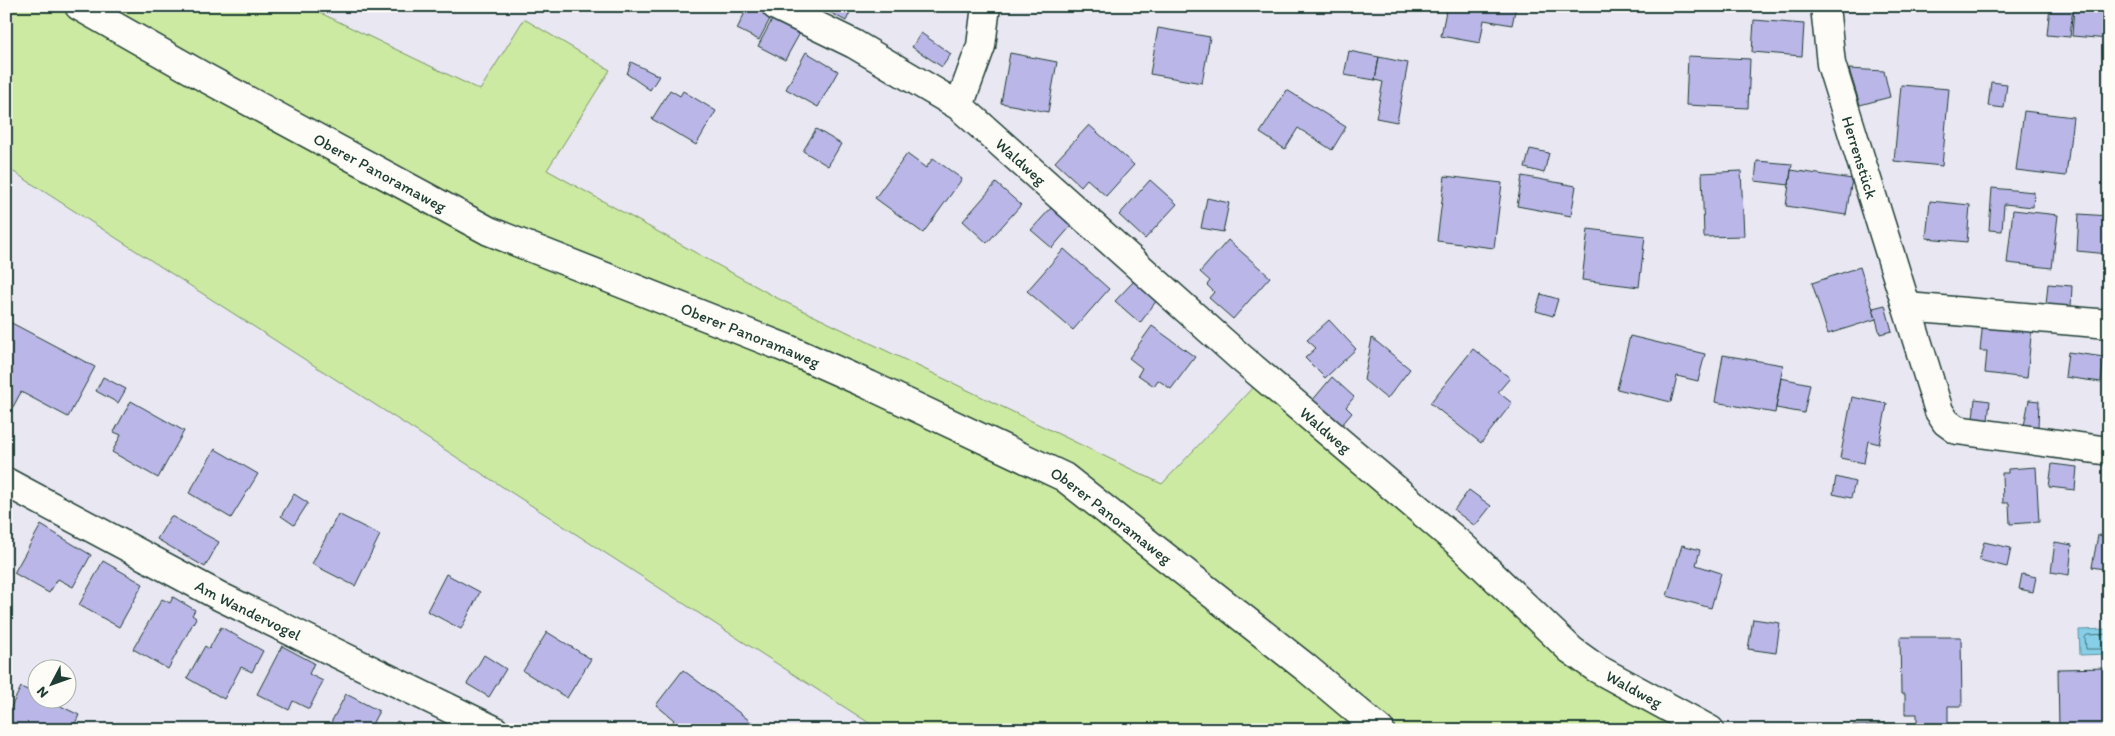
<svg xmlns="http://www.w3.org/2000/svg" width="2115" height="736" font-family="Itim,sans-serif">
<rect width="100%" height="100%" fill="#e9e7f2"/>
<filter id="ink" filterUnits="userSpaceOnUse"><feTurbulence type="fractalNoise" baseFrequency=".02" numOctaves="2"/><feDisplacementMap in="SourceGraphic" scale="10" xChannelSelector="R" yChannelSelector="G"/><feConvolveMatrix kernelMatrix="1 2 1 2 8 2 1 2 1" color-interpolation-filters="sRGB"/></filter>
<g filter="url(#ink)">
<path fill="#cceaa1" stroke="#76946a" d="M6 6H306L480 90 524 19 610 70 547 170 777 298 1162 484 1256 384 1686 730H880L6 167Z"/>
<path fill="#87cee8" stroke="#5d94a0" d="M2109 629V654L2080 655 2079 630Z"/>
<g fill="none" stroke-linecap="round" stroke-linejoin="round">
<path stroke="#49777c" stroke-width="1" d="M2109 634 2087 635 2085 637 2086 649H2109"/>
</g>
<path fill="#bab6e7" stroke="#1f3d34" d="M748 6 771 17 759 40 737 29Z
M818 6H853L846 21Z
M1447 6H1516L1512 25 1484 20 1480 43 1441 36Z
M2050 6H2073L2070 37 2047 35Z
M2074 6H2109V39L2072 36Z
M773 18 800 33 785 60 758 46Z
M1754 20 1804 24 1802 56 1752 52Z
M1158 28 1210 37 1202 83 1150 74Z
M921 33 951 54 942 67 912 47Z
M1349 51 1379 57 1375 80 1344 75Z
M806 52 838 71 818 107 786 89Z
M1010 53 1057 62 1048 112 1001 103Z
M1688 56 1750 59 1748 108 1686 105Z
M1379 57 1408 63 1397 122 1376 118 1383 82 1375 80Z
M631 62 659 76 650 90 627 74Z
M1849 69 1884 71 1890 97 1860 105Z
M1991 82 2007 84 2004 108 1988 106Z
M1901 85 1949 89 1942 166 1894 161Z
M670 90 680 96 683 91 716 111 696 145 652 119Z
M1287 90 1346 127 1332 150 1298 128 1285 149 1260 133Z
M2024 111 2073 117 2066 176 2016 170Z
M1089 125 1134 165 1106 196 1087 179 1081 186 1055 162Z
M816 129 841 144 828 166 803 151Z
M1530 149 1549 153 1544 173 1525 168Z
M907 154 926 168 933 158 962 179 923 233 875 198Z
M1757 161 1792 164 1789 185 1755 181Z
M1791 170 1852 179 1846 215 1786 206Z
M1741 171 1744 236 1704 237 1702 173Z
M1445 176 1502 183 1494 248 1437 241Z
M1522 176 1576 186 1571 216 1517 206Z
M1150 180 1177 204 1145 239 1119 215Z
M996 183 1021 205 987 243 963 221Z
M1992 188 2034 192 2033 207 2004 204 2002 231 1989 230Z
M1207 198 1229 203 1223 232 1201 228Z
M1930 201 1970 205 1967 242 1926 238Z
M1051 208 1071 226 1052 248 1031 230Z
M2013 210 2058 215 2052 268 2007 263Z
M2079 214 2109 216V254L2077 251Z
M1588 229 1645 236 1639 287 1582 280Z
M1228 240 1270 277 1233 319 1209 298 1214 292 1207 285 1210 281 1200 272Z
M1064 249 1109 289 1073 330 1027 291Z
M1860 267 1876 319 1828 334 1812 283Z
M1134 281 1157 300 1140 323 1115 301Z
M2048 284 2072 286 2071 307 2046 305Z
M1541 294 1558 299 1553 316 1536 311Z
M1885 305 1892 331 1880 334 1873 308Z
M6 320 95 367 68 417 21 392 13 407 6 403Z
M1329 320 1356 349 1325 378 1305 358 1316 348 1307 340Z
M1983 321 2032 326 2027 378 1985 373 1987 351H1980Z
M1152 326 1195 357 1171 389 1158 380 1154 386 1138 375 1142 368 1129 358Z
M1630 336 1705 354 1698 381 1677 376 1671 402 1617 389Z
M1372 338 1410 369 1387 399 1364 380Z
M1473 349 1510 378 1498 392 1512 403 1481 443 1430 403Z
M2068 352 2104 357 2101 382 2065 377Z
M1723 355 1783 365 1775 413 1715 402Z
M103 377 126 389 118 403 96 391Z
M1332 377 1354 397 1346 407 1352 413 1341 426 1312 401Z
M1781 378 1810 384 1804 413 1776 408Z
M1852 397 1887 404 1879 444 1868 441 1864 463 1840 458Z
M1975 399 1990 401 1988 420 1973 419Z
M2029 400 2039 401 2038 427 2024 426Z
M131 401 184 431 158 478 112 452 121 435 114 432Z
M215 449 258 474 231 518 189 493Z
M2052 464 2077 467 2075 490 2049 487Z
M2036 467 2039 522 2010 524 2009 503H2003L2002 473H2008V469Z
M1836 477 1855 482 1851 498 1833 494Z
M1469 490 1491 506 1475 526 1454 510Z
M294 494 308 503 294 525 281 516Z
M2109 512V570L2092 567 2098 535 2105 536Z
M338 514 380 535 355 586 312 564Z
M171 516 219 542 205 567 157 539Z
M41 525 91 555 73 587 58 579 49 593 14 573Z
M1984 542 2011 548 2007 567 1979 560Z
M2055 542 2072 545 2069 575 2051 572Z
M1682 545 1700 550 1696 565 1721 573 1711 608 1667 596Z
M103 561 143 584 119 627 79 605Z
M446 574 480 592 461 629 427 611Z
M2022 574 2036 577 2033 592 2019 589Z
M173 597 195 610 192 615 196 618 168 669 133 649 162 599 170 603Z
M1753 619 1780 623 1776 653 1748 649Z
M221 627 263 651 252 672 241 667 224 699 187 678 205 646 209 649Z
M547 632 591 659 567 698 523 671Z
M1900 637H1961L1962 706H1948V726L1917 727V714H1905V694H1901Z
M282 646 314 663 309 674 323 681 309 709 293 701 289 710 257 694Z
M484 655 506 669 489 697 467 684Z
M2109 668V730H2059L2058 669Z
M683 670 758 727 756 730H675L670 726 674 720 656 705Z
M21 687 38 695V698H44L79 715 72 730H6V717Z
M346 694 379 711 369 730H327Z
M397 721 414 730H393Z
M450 724 461 730H447Z
M1853 725H1899V730H1853Z"/>
<g fill="none" stroke-linecap="round" stroke-linejoin="round">
<g stroke="#1f3d34" stroke-width="31">
<g id="minor">
<path id="s1" d="M79 6 204 77 489 231 788 349 869 385 1064 477 1305 667 1380 730"/>
<path id="s2" d="M776 6 854 44 959 106 1240 357 1461 545 1571 650 1596 668 1710 730"/>
<path id="s3" d="M1825 6 1831 64 1939 411 1946 422 1957 430 2109 451"/>
<path d="M959 106 981 46 986 6"/>
<path d="M1907 307 2109 324"/>
<path id="s4" d="M6 482 221 597 494 730"/>
</g>
</g>
<use href="#minor" stroke="#fdfcf7" stroke-width="28"/>
</g>
</g>
<g text-anchor="middle" dominant-baseline="central" stroke-width="5" stroke-linejoin="round" paint-order="stroke">
<g font-size="16" fill="#1f3d34" stroke="#fdfcf7">
<text stroke="none"><textPath href="#s3" startOffset="156">Herrenstück</textPath></text>
<text stroke="none"><textPath href="#s2" startOffset="292">Waldweg</textPath></text>
<text stroke="none"><textPath href="#s1" startOffset="344">Oberer Panoramaweg</textPath></text>
<text stroke="none"><textPath href="#s1" startOffset="749">Oberer Panoramaweg</textPath></text>
<text stroke="none"><textPath href="#s2" startOffset="698">Waldweg</textPath></text>
<text stroke="none"><textPath href="#s1" startOffset="1154">Oberer Panoramaweg</textPath></text>
<text stroke="none"><textPath href="#s4" startOffset="274">Am Wandervogel</textPath></text>
<text stroke="none"><textPath href="#s2" startOffset="1102">Waldweg</textPath></text>
</g>
</g>
<rect width="2115" height="736" fill="none" stroke="#fdfcf7" stroke-width="25"/>
<rect x="12" y="12" width="2090" height="711" fill="none" stroke="#1f3d34" stroke-width="2" filter="url(#ink)"/>
<g transform="translate(52 684) rotate(229)"><circle r="24" fill="#fdfcf7" stroke="#a4b0a9"/>
<path d="M0-4L9 19L0 12L-9 19Z" fill="#1f3d34"/>
<text y="-8" font-size="14" font-weight="bold" text-anchor="middle" fill="#1f3d34">N</text>
</g>
</svg>
